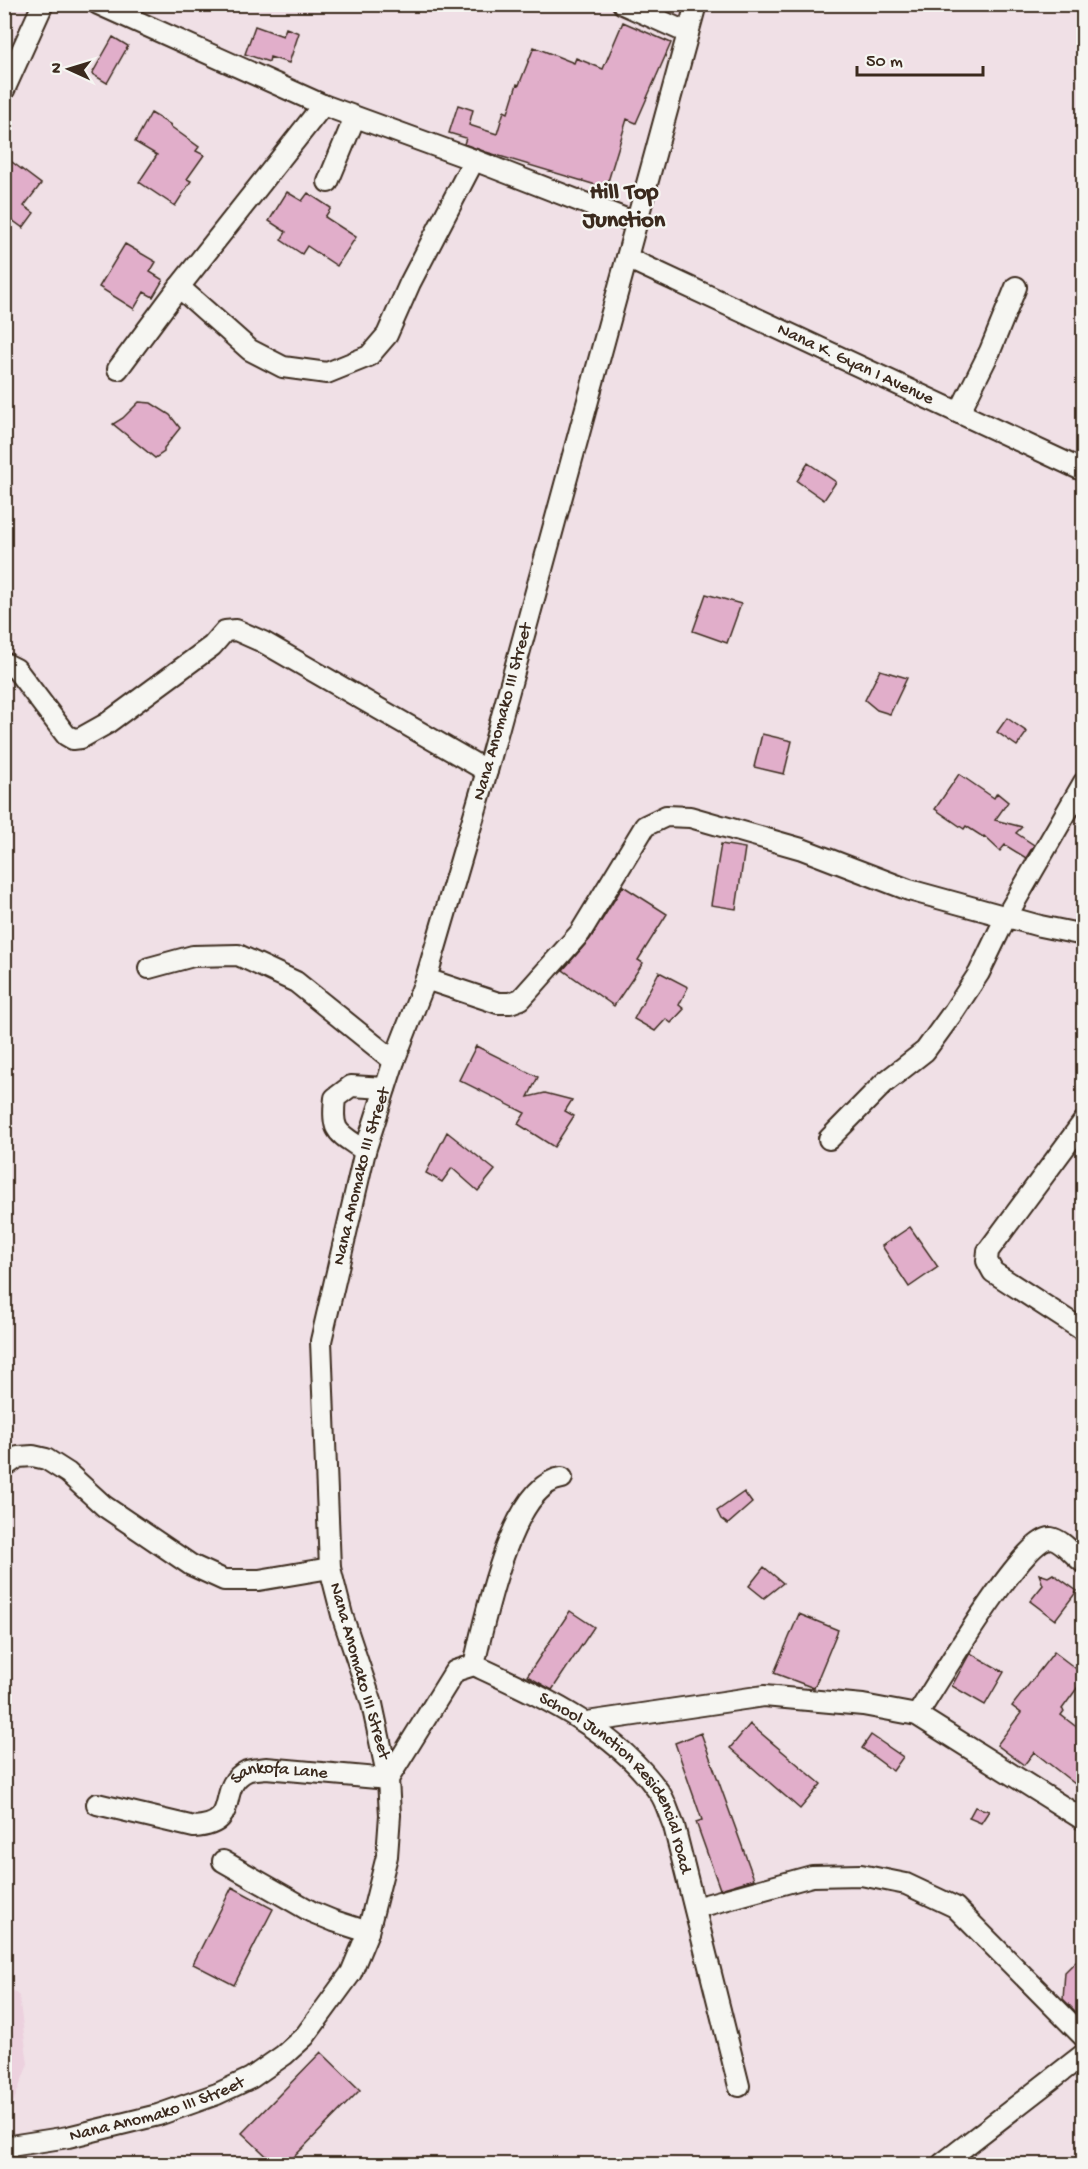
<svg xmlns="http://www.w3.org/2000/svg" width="1088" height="2169" font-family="'Gochi Hand',sans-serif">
<rect width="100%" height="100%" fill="#f0e0e6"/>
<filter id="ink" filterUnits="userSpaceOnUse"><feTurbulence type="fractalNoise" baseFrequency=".0167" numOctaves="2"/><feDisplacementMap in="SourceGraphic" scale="12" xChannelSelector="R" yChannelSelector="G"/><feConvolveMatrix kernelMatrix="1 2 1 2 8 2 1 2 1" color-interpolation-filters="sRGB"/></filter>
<g filter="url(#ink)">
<path fill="#ecd1de" d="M5 1984 19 1996 28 2064 5 2124Z"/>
<path fill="#e1aeca" stroke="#3b2a1e" stroke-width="1.5" d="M623 22 671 43 636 123 627 119 606 188 486 152 464 144 466 138 449 133 458 105 473 110 469 125 497 134 504 111 508 113 517 84 519 85 534 47 574 63 576 58 603 69Z
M255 26 283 36 286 28 299 33 289 63 270 57 269 62 245 54Z
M113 37 128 46 107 83 92 74Z
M151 113 171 125 170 126 199 147 196 151 204 155 187 179 191 181 175 206 139 182 157 155 135 142Z
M4 156 41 184 24 206 34 213 23 228 4 214Z
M287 192 302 201 308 193 331 208 325 217 356 237 337 266 307 246 302 254 281 240 286 232 269 221Z
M125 244 156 262 150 272 163 280 153 297 144 292 134 309 99 287Z
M139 402 151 403 170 415 180 428 164 448V452L155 458 113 424 123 418Z
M808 463 836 482 824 500 797 481Z
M706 594 741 604 727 643 693 631Z
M880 670 907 678 890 714 877 710 865 700Z
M1007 718 1027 732 1017 746 997 732Z
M762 734 792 741 784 774 754 767Z
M959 774 994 798 997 793 1008 802 995 820 1022 827 1016 833 1034 845 1026 858 1005 845 1000 851 984 836 983 837 966 826 964 829 935 809Z
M721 844 745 848 736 909 711 905Z
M623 886 667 914 638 960 643 963 614 1006 563 970 590 939Z
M659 972 688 987 679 1005 684 1009 671 1023 666 1019 655 1031 634 1019Z
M476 1046 538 1077 528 1097 545 1093 572 1100 565 1111 574 1116 554 1147 518 1124 525 1113 459 1080Z
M447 1132 495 1170 478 1191 452 1168 442 1182 426 1173Z
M910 1227 938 1267 909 1287 882 1246Z
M744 1492 752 1503 728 1524 721 1519 717 1511Z
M764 1567 783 1583 764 1598 749 1586Z
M1039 1574 1048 1577 1053 1574 1077 1591 1055 1620 1030 1601 1043 1585Z
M570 1611 594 1627 552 1690 527 1676Z
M799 1614 838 1630 814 1688 774 1673Z
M1054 1652 1083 1674V1680L1062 1709 1064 1711 1061 1715 1083 1732V1772L1075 1784 1034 1752 1024 1765 997 1745 1021 1713 1012 1706Z
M970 1653 1004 1672 985 1705 952 1686Z
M750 1724 821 1784 800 1809 730 1748Z
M701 1733 754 1879 720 1889 696 1822 702 1820 675 1743Z
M871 1735 903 1757 893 1771 862 1748Z
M975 1807 989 1811 981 1823 969 1818Z
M232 1887 273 1909 234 1985 193 1964Z
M1083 1954V2019L1063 1999 1065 1972Z
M321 2052 360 2090 287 2164H275L242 2133Z"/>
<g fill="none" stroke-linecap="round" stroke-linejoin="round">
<g stroke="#3b2a1e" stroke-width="24">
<g id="minor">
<path d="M98 4 323 105 474 160 636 223"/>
<path d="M623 4 688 33"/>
<path d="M4 90 43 4"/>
<path d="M328 182 355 117"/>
<path id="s1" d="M627 258 1084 471"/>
<path d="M179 287 250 350 283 367 327 373 369 356 387 335 410 283 474 160"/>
<path d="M118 369 179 287 323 105"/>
<path d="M959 413 990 351 1016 287"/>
<path d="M4 663 16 669 66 735 73 739 81 738 106 724 212 646 225 631 236 630 263 642 487 771"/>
<path d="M149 968 193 956 238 955 296 982 394 1061"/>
<path d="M426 979 498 1003H510L521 999 580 933 645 826 666 816 690 817 802 849 909 890 1040 926 1084 935"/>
<path d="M1084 1121 988 1251 987 1261 993 1272 1084 1331"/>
<path d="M829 1139 884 1083 925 1051 954 1011 979 973 1006 917 1084 782"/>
<path d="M365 1151C338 1132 331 1134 335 1098L351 1086 385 1088"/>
<path d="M4 1467 18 1457 33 1456 46 1459 68 1473 104 1506 191 1565 224 1580H259L330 1568"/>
<path d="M474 1665C484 1623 511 1484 562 1478"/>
<path d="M917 1715C934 1689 1025 1534 1051 1538 1063 1540 1074 1556 1084 1563"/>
<path d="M587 1722 764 1696 863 1705 917 1715 1084 1820"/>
<path id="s2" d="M97 1804 194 1827C244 1824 214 1787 247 1771 252 1769 261 1769 266 1768L388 1779 455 1671 474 1665C542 1697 614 1728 659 1792 666 1801 669 1815 674 1826L739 2086"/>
<path d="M223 1861 312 1912 334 1921 368 1932"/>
<path d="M695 1908 812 1876 861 1875 906 1884 955 1907 1084 2037"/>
<path id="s3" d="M4 2147 68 2137 158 2115 217 2094 251 2078 284 2055 305 2036 351 1973 368 1932 387 1856 390 1815 388 1779 372 1704 342 1615 330 1568 321 1341 365 1151 394 1061 426 979 487 771 696 4"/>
<path d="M942 2164 1084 2054"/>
</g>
</g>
<use href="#minor" stroke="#f6f6f2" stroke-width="20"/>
</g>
</g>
<g text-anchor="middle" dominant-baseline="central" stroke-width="4.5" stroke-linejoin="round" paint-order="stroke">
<g font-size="18" fill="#3b2a1e" stroke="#f6f6f2">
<text stroke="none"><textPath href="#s1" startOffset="252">Nana K. Gyan I Avenue</textPath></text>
<text stroke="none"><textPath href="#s3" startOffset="1706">Nana Anomako III Street</textPath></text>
<text stroke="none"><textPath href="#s3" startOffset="1220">Nana Anomako III Street</textPath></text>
<text transform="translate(359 1671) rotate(74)">Nana Anomako III Street</text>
<text stroke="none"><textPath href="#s2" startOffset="216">Sankofa Lane</textPath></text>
<text stroke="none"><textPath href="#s2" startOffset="666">School Junction Residencial road</textPath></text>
<text stroke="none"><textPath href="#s3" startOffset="158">Nana Anomako III Street</textPath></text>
</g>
<g font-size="24" font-weight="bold" fill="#3b2a1e" stroke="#f6f6f2">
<text x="624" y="193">Hill Top<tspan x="624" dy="28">Junction</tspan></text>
</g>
</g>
<rect width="1088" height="2169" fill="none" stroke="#f6f6f2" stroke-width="24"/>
<rect x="12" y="12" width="1064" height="2145" fill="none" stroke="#3b2a1e" stroke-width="2" filter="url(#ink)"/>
<g transform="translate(69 69) rotate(274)" stroke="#f6f6f2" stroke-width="4.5" paint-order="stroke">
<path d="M0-4.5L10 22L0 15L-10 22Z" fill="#3b2a1e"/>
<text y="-9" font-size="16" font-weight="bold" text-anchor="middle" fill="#3b2a1e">N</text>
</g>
<path d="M857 66v9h126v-9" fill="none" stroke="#3b2a1e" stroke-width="3"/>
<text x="866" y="66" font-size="18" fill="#3b2a1e" stroke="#f6f6f2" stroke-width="4.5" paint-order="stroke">50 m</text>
</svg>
